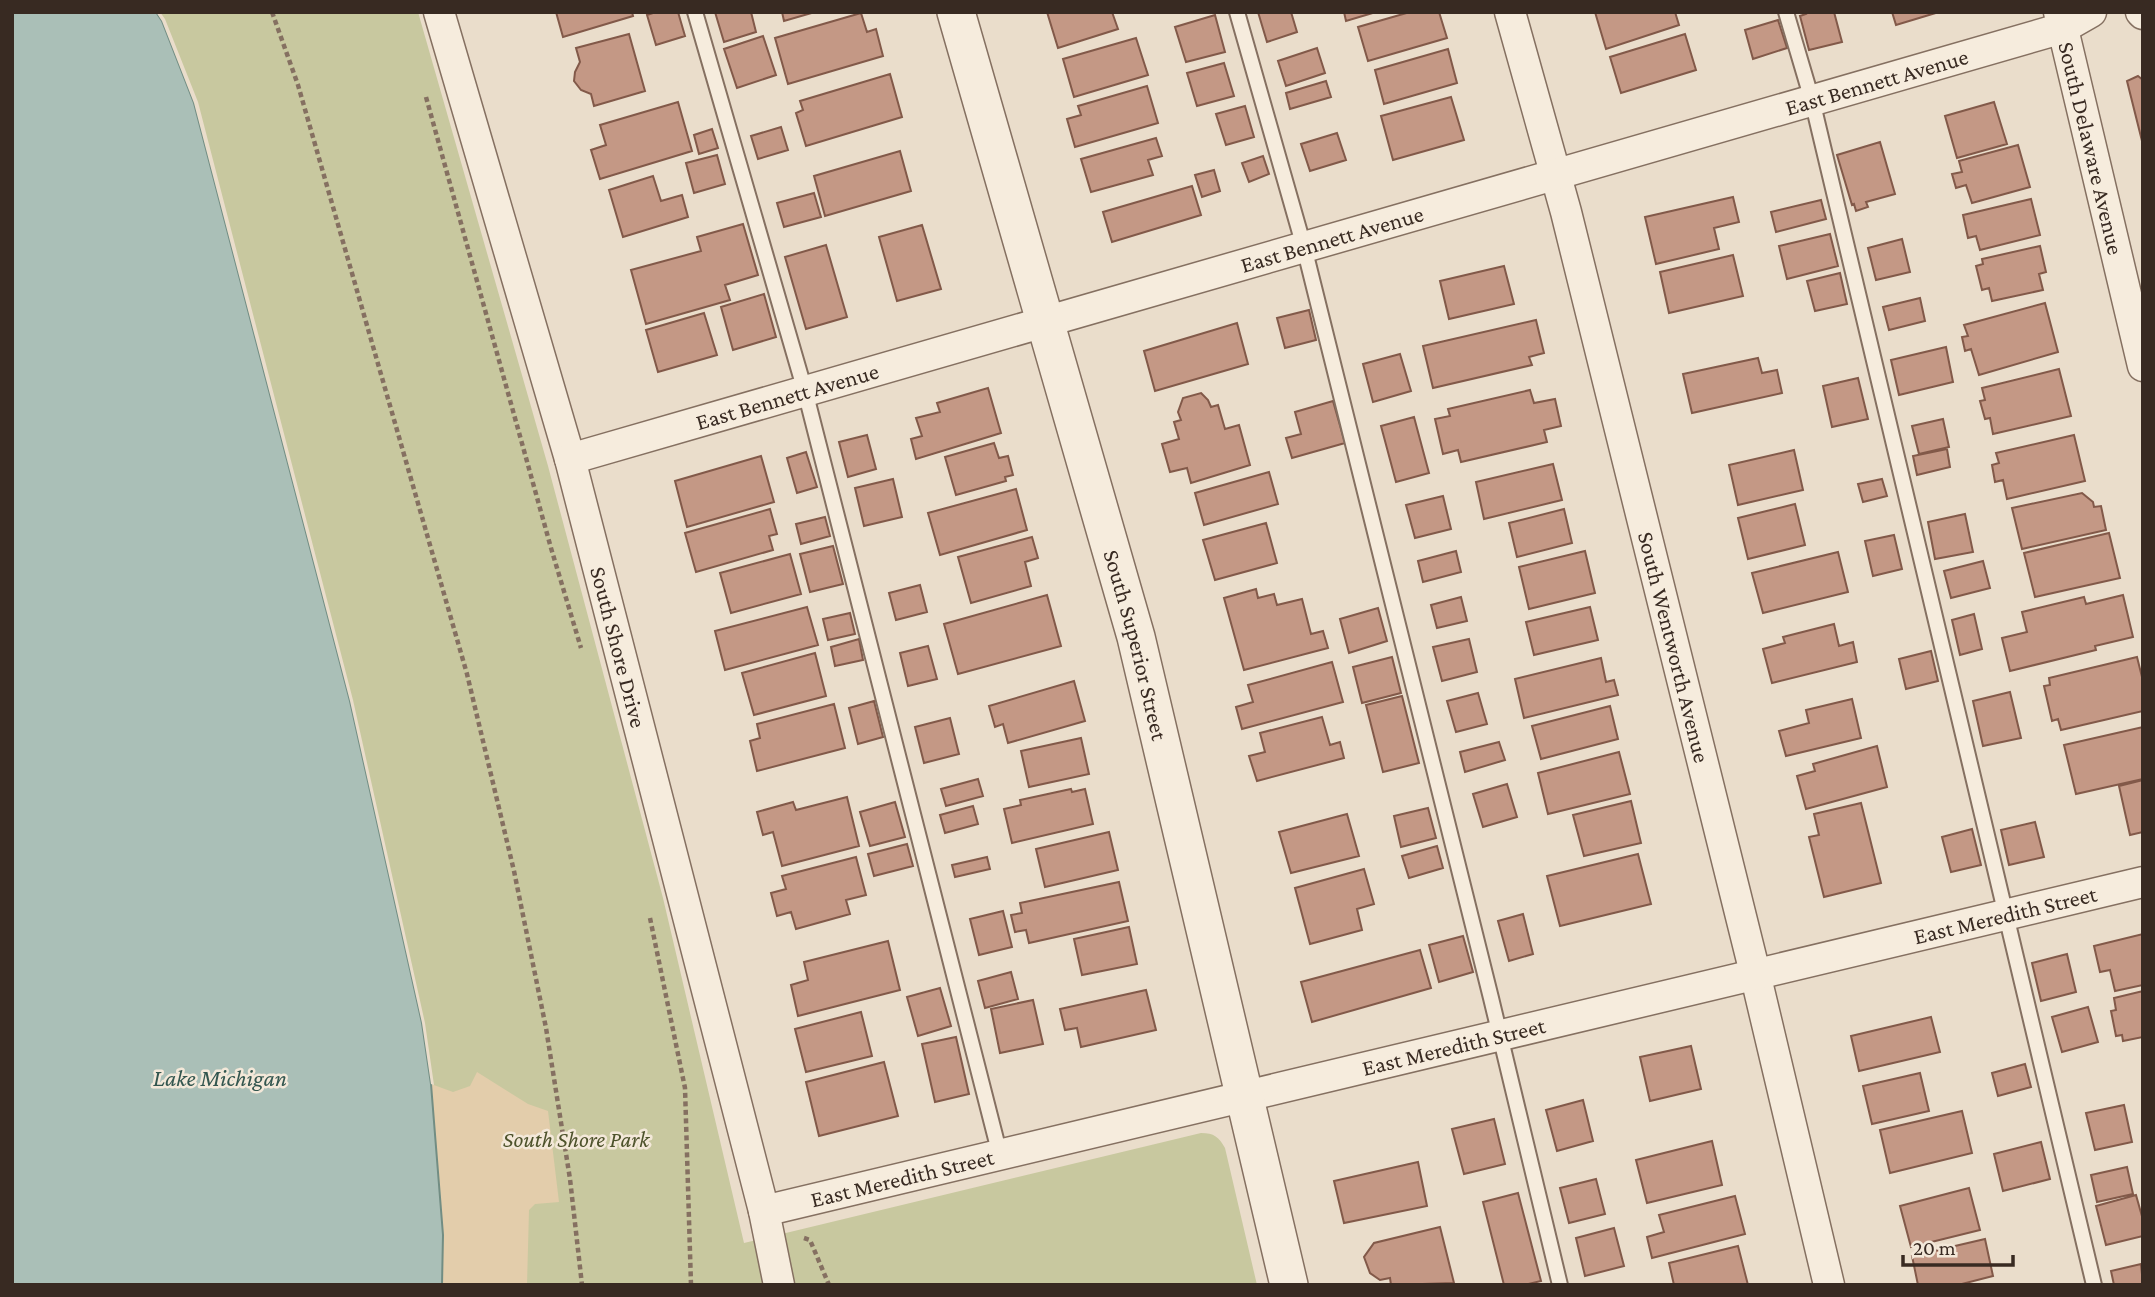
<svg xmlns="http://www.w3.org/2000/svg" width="2155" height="1297" font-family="'Crimson Pro',serif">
<rect width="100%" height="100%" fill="#eaddcb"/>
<path fill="#c8c89f" d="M156 12H418L548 466 663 898 744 1243 1201 1133C1214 1133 1219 1137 1225 1148L1257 1285H442C444 1198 434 1110 422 1023Z"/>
<path fill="#e3cdab" d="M477 1072 528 1104 548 1111 559 1202 535 1204 529 1210 527 1285H442L443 1235 431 1084 453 1092 470 1086Z"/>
<path fill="#aabfb7" stroke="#728d83" stroke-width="2" d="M12 12H156L162 21 194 103 350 701 422 1023 431 1084 443 1235 442 1285H12Z"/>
<path fill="#eaddcb" d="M156 12H160L165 19 198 102 353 700 425 1023 434 1085 431 1084 422 1023 350 701 194 103 162 21Z"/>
<path fill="#c49885" stroke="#825949" stroke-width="2" d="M556 12H632L633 16 563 37Z
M656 12H678L685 36 656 45 647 15Z
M715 12H751L756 32 724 42Z
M782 12H815L784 21Z
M1047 12H1112L1118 29 1058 48Z
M1258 12H1291L1297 32 1267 42Z
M1344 12H1376L1346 21Z
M1410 12H1439L1447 38 1368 61 1358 27Z
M1595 12H1675L1679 25 1606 49Z
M1805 12H1834L1842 42 1809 50 1800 16 1806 14Z
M1892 12H1939L1896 25Z
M861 13 867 32 876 29 883 56 788 84 775 38Z
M1215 15 1225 52 1186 62 1175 27Z
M1778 20 1787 48 1753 59 1745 30Z
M629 34 645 91 594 106 591 94 581 90 574 81 575 72 580 62 576 48Z
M1685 34 1696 70 1621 93 1610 57Z
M763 36 776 75 737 88 724 49Z
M1136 38 1148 75 1074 97 1063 59Z
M1317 48 1325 73 1286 86 1278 61Z
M1448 49 1457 83 1384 104 1375 70Z
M1224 63 1234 96 1197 106 1187 73Z
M890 74 902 117 806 146 796 113 803 110 800 101Z
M2138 76 2143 80V145L2127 81Z
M1326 81 1331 97 1290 109 1286 93Z
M1147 86 1158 123 1075 147 1067 119 1081 115 1078 106Z
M1451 97 1464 140 1393 160 1381 116Z
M678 102 692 151 600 179 591 150 606 145 600 125Z
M1994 102 2007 144 1957 158 1945 116Z
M1245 106 1254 137 1226 145 1216 114Z
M781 127 788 150 758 159 751 136Z
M712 129 718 148 699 154 694 135Z
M1337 133 1346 160 1310 171 1301 144Z
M1156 138 1162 156 1148 160 1153 175 1091 192 1081 159Z
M1880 142 1895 194 1866 202 1868 207 1856 211 1854 204 1852 205 1837 155Z
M2018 145 2030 187 1972 203 1966 185 1956 188 1952 174 1962 172 1959 161Z
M900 151 911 191 825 216 814 176Z
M717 155 725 184 694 193 686 163Z
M1263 156 1269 174 1249 182 1242 163Z
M1214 170 1220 191 1202 197 1195 175Z
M653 176 661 201 682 195 688 217 623 237 609 190Z
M1192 186 1201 215 1112 242 1103 212Z
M814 193 821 217 784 227 777 203Z
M1733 197 1739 222 1714 228 1719 249 1656 264 1645 217Z
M2031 199 2040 235 1980 250 1976 236 1968 238 1963 215Z
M1821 200 1826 219 1776 232 1771 212Z
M743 224 758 275 725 285 730 300 646 324 631 270 701 251 697 237Z
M922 225 941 289 897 301 879 237Z
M1830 234 1838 266 1787 279 1779 246Z
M1902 239 1910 272 1876 280 1868 248Z
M826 245 847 317 806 329 785 257Z
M2040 246 2046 272 2039 274 2043 290 1992 301 1989 288 1982 290 1976 266 1983 264 1982 259Z
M1733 255 1743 296 1669 313 1660 272Z
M1504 266 1514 304 1449 319 1440 281Z
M1840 273 1847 304 1815 311 1807 281Z
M764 294 776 337 733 350 721 307Z
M1920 298 1925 321 1889 330 1883 307Z
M2045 303 2058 352 1979 375 1971 349 1965 351 1962 337 1968 336 1964 325Z
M1309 310 1316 340 1285 348 1277 318Z
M704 313 717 355 658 372 646 330Z
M1536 320 1544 353 1529 357 1532 365 1433 388 1423 346Z
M1237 323 1248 364 1155 391 1144 351Z
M1946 347 1953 382 1899 395 1891 360Z
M1400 354 1411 391 1373 402 1363 364Z
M1758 358 1762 373 1777 370 1782 393 1692 413 1683 374Z
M2059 369 2071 416 1993 434 1990 418 1985 419 1980 401 1985 400 1982 388Z
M1858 378 1868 419 1832 427 1823 386Z
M988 388 1001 433 916 459 911 439 922 436 916 418 940 412 937 403Z
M1530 390 1534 403 1555 399 1561 426 1544 430 1547 442 1461 462 1458 450 1443 454 1435 419 1450 416 1448 409Z
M1201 393 1208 400 1211 407 1218 405 1225 429 1239 425 1250 465 1191 483 1187 468 1170 472 1162 444 1179 439 1174 422 1181 420 1178 412 1183 398Z
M1333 401 1345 443 1292 458 1286 438 1301 434 1295 412Z
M1414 417 1429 473 1396 482 1381 426Z
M1943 419 1949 447 1919 454 1912 426Z
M867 435 876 469 848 477 839 442Z
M2074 435 2085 481 2007 499 2003 480 1995 482 1992 465 1999 463 1996 453Z
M994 443 999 458 1008 456 1013 475 1005 477 1006 481 956 495 945 457Z
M1947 449 1950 467 1917 475 1913 456Z
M1794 450 1803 490 1738 505 1729 465Z
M806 452 817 487 797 493 787 458Z
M761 456 774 502 687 527 675 481Z
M1553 464 1562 500 1484 519 1476 482Z
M1269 472 1278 504 1204 525 1195 493Z
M893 479 902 517 864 526 855 488Z
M1882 479 1887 496 1863 502 1858 484Z
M1016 489 1027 530 940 555 928 513Z
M2082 493 2093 502 2094 507 2101 506 2106 530 2022 549 2012 508Z
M1443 496 1451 529 1415 538 1406 505Z
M1795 504 1805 545 1748 559 1738 518Z
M770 509 777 534 769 536 773 550 696 572 685 533Z
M1564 509 1572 543 1517 557 1509 523Z
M1965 514 1973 552 1935 559 1928 522Z
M825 517 830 536 801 544 796 524Z
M1266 523 1277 563 1215 580 1203 540Z
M2109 533 2120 578 2035 597 2024 553Z
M1894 535 1902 569 1873 576 1865 541Z
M1032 537 1038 558 1025 562 1031 586 971 603 958 557Z
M833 546 843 584 810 592 800 554Z
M1456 551 1461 572 1423 582 1418 561Z
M1585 551 1595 593 1529 609 1519 567Z
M1838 552 1848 592 1763 613 1752 573Z
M790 554 801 594 731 613 720 573Z
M1983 561 1990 588 1951 598 1944 571Z
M920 585 927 612 896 620 889 593Z
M1256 589 1258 598 1274 594 1277 605 1302 599 1311 634 1323 631 1328 648 1244 670 1224 598Z
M1047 595 1061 646 958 674 944 624Z
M2123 595 2133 637 2095 646 2096 650 2010 671 2002 638 2027 632 2022 612 2084 597 2086 604Z
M1461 597 1467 621 1437 628 1431 605Z
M807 607 818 645 725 670 715 631Z
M1590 607 1598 640 1534 655 1526 622Z
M1378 608 1387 641 1349 653 1340 619Z
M850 613 855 634 828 640 823 619Z
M1974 614 1982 649 1960 655 1952 620Z
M1834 624 1839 646 1853 642 1857 662 1772 683 1763 649 1785 643 1783 637Z
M859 639 863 660 835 666 831 647Z
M1469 639 1477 672 1442 681 1433 647Z
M928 646 937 679 908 686 900 653Z
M1931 651 1938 681 1906 689 1899 659Z
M815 653 826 696 754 715 742 673Z
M1392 657 1401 693 1362 703 1353 667Z
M2137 657 2143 681V711L2061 730 2058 719 2052 721 2044 686 2050 685 2049 678Z
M1601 658 1606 682 1614 680 1618 695 1524 718 1515 679Z
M1332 662 1343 702 1242 729 1236 707 1253 702 1248 685Z
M1074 681 1085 721 1008 743 1003 724 995 727 989 706Z
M2010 692 2021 738 1983 746 1973 701Z
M1478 693 1487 724 1456 732 1447 701Z
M1402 696 1419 763 1383 772 1366 705Z
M1852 699 1861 738 1786 756 1779 731 1809 723 1806 710Z
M874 701 883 737 858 744 849 708Z
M834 704 845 748 757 771 750 741 760 738 757 724Z
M1610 706 1618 739 1541 759 1532 726Z
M1322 717 1330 745 1340 742 1344 758 1257 781 1249 756 1265 752 1260 733Z
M950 718 959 754 924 763 915 727Z
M2143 727V779L2076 794 2064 745Z
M1081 738 1089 774 1029 787 1021 751Z
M1499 742 1505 760 1465 772 1460 752Z
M1877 746 1887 787 1806 809 1797 776 1815 771 1813 764Z
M1619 752 1630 794 1548 814 1538 773Z
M978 779 983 796 946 806 941 789Z
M2143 780V832L2130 835 2119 786Z
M1507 784 1517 817 1483 827 1473 794Z
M1071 789 1072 792 1085 789 1093 824 1012 843 1004 809 1021 805 1020 800Z
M847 797 859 846 782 866 773 832 763 835 757 812 793 802 796 810Z
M1631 801 1641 843 1584 856 1573 815Z
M895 802 905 837 870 846 860 812Z
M1861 803 1881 883 1824 897 1809 837 1819 835 1814 814Z
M973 806 978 824 945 833 940 815Z
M1428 808 1436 838 1401 847 1394 816Z
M1347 814 1359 856 1291 873 1279 832Z
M2035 822 2044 857 2009 865 2001 830Z
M1972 829 1981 865 1951 872 1942 837Z
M1109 832 1118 870 1045 887 1036 849Z
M907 844 913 866 874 876 868 854Z
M1437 846 1443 868 1409 878 1402 856Z
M1638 854 1651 904 1560 926 1547 876Z
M856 857 866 895 846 900 850 914 796 929 791 912 777 916 771 893 786 889 782 876Z
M987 857 990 869 955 877 952 865Z
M1364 869 1374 904 1357 909 1362 930 1310 944 1295 888Z
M1119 882 1128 921 1029 943 1026 930 1015 932 1011 915 1022 913 1020 903Z
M1003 911 1012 947 979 955 970 919Z
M1523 914 1533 954 1509 961 1498 921Z
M1129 927 1137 964 1082 975 1074 939Z
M2143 934V985L2115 991 2110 970 2100 972 2094 946Z
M1463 936 1473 972 1439 982 1429 945Z
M888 941 900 990 798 1016 791 985 808 980 804 962Z
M1420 950 1431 988 1312 1022 1301 982Z
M2067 954 2076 992 2041 1001 2032 963Z
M1011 972 1018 999 985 1008 978 981Z
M940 988 951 1026 918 1036 907 997Z
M1146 990 1156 1030 1081 1047 1077 1028 1065 1030 1060 1009Z
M2143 991V1037L2123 1041 2122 1035 2116 1036 2111 1011 2116 1010 2114 998Z
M1033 1000 1043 1044 1000 1053 991 1009Z
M2088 1007 2098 1042 2062 1052 2052 1017Z
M861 1012 872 1056 806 1072 795 1029Z
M1931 1017 1940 1052 1859 1071 1851 1036Z
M956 1037 969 1094 935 1102 922 1044Z
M1691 1046 1701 1089 1650 1101 1640 1057Z
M884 1062 898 1116 819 1136 806 1082Z
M2025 1064 2031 1087 1998 1096 1992 1073Z
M1920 1073 1929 1111 1872 1124 1863 1086Z
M1583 1100 1593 1141 1557 1151 1546 1110Z
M2124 1105 2132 1142 2095 1150 2086 1113Z
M1962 1111 1972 1153 1890 1173 1880 1130Z
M1494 1119 1505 1164 1464 1174 1452 1129Z
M1712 1141 1722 1185 1647 1203 1636 1160Z
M2041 1142 2050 1179 2003 1191 1994 1154Z
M1418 1162 1427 1206 1344 1223 1334 1181Z
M2127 1167 2133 1194 2097 1202 2091 1175Z
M1596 1179 1605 1214 1569 1223 1560 1188Z
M1969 1188 1980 1230 1911 1247 1900 1206Z
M1518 1193 1541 1281 1524 1285H1504L1483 1202Z
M2136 1195 2143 1220V1236L2106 1245 2096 1206Z
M1735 1196 1745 1234 1652 1258 1647 1237 1664 1232 1659 1215Z
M1440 1227 1454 1283 1391 1285 1390 1278 1380 1280 1370 1273 1364 1257 1374 1243Z
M1614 1228 1624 1266 1585 1276 1576 1238Z
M1985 1239 1993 1276 1958 1285H1918L1912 1256Z
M1738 1246 1748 1285H1674L1669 1263Z
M2141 1264 2143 1285H2114L2111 1271Z"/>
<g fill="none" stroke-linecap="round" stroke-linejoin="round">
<g stroke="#857061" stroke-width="18">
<path id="service" d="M695 12 805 391 1000 1155
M1237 12 1304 247 1491 998 1560 1285
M1786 12 1812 100 2094 1285"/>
</g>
<g stroke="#857061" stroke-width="33">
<g id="minor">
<path id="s1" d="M439 12 570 459 764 1211 779 1285"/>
<path id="s2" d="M1510 12 1566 212 1755 973 1829 1285"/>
<path id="s3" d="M2059 12 2143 366"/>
<path d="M2141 12 2143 14"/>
<path id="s4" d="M570 459 2063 28 2091 12"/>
<path id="s5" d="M764 1211 2143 882"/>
</g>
</g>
<g stroke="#857061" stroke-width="40">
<g id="tertiary">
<path id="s6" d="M956 12 1136 637 1289 1285"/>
</g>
</g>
<path stroke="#857061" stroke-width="4.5" stroke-dasharray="5 3.5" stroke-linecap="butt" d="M272 12 298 85 467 674 514 871 546 1028 570 1179 582 1285
M426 97 551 548 581 648
M650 918 685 1088 691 1285
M804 1238 810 1240 829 1285"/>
<use href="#service" stroke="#f6ecdd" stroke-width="14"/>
<use href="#minor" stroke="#f6ecdd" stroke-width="30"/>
<use href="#tertiary" stroke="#f6ecdd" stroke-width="37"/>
</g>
<g text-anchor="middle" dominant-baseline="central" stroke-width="5" stroke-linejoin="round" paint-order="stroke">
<g font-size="23" fill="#382a22" stroke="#f3e8d9">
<text stroke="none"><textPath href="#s4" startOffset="1360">East Bennett Avenue</textPath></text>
<text stroke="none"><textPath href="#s3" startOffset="140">South Delaware Avenue</textPath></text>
<text stroke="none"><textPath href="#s4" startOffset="793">East Bennett Avenue</textPath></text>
<text stroke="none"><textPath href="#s4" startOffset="226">East Bennett Avenue</textPath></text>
<text stroke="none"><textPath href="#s6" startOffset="658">South Superior Street</textPath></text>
<text stroke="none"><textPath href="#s1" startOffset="660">South Shore Drive</textPath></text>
<text stroke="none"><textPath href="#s2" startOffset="656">South Wentworth Avenue</textPath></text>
<text stroke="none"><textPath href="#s5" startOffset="1276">East Meredith Street</textPath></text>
<text stroke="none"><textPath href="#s5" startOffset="709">East Meredith Street</textPath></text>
<text stroke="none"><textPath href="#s5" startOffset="142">East Meredith Street</textPath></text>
</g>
<g font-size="23" font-style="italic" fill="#4d522b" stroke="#f3e8d9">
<text x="576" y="1139">South Shore Park</text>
</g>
<g font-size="24" font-style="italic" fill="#33564f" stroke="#f3e8d9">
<text x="220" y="1077">Lake Michigan</text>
</g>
</g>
<rect width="2155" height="1297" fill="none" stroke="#382a22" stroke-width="28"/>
<path d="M1903 1255v10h110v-10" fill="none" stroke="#382a22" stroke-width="3.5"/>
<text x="1913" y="1255" font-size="21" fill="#382a22" stroke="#f3e8d9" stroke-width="5" paint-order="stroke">20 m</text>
</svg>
